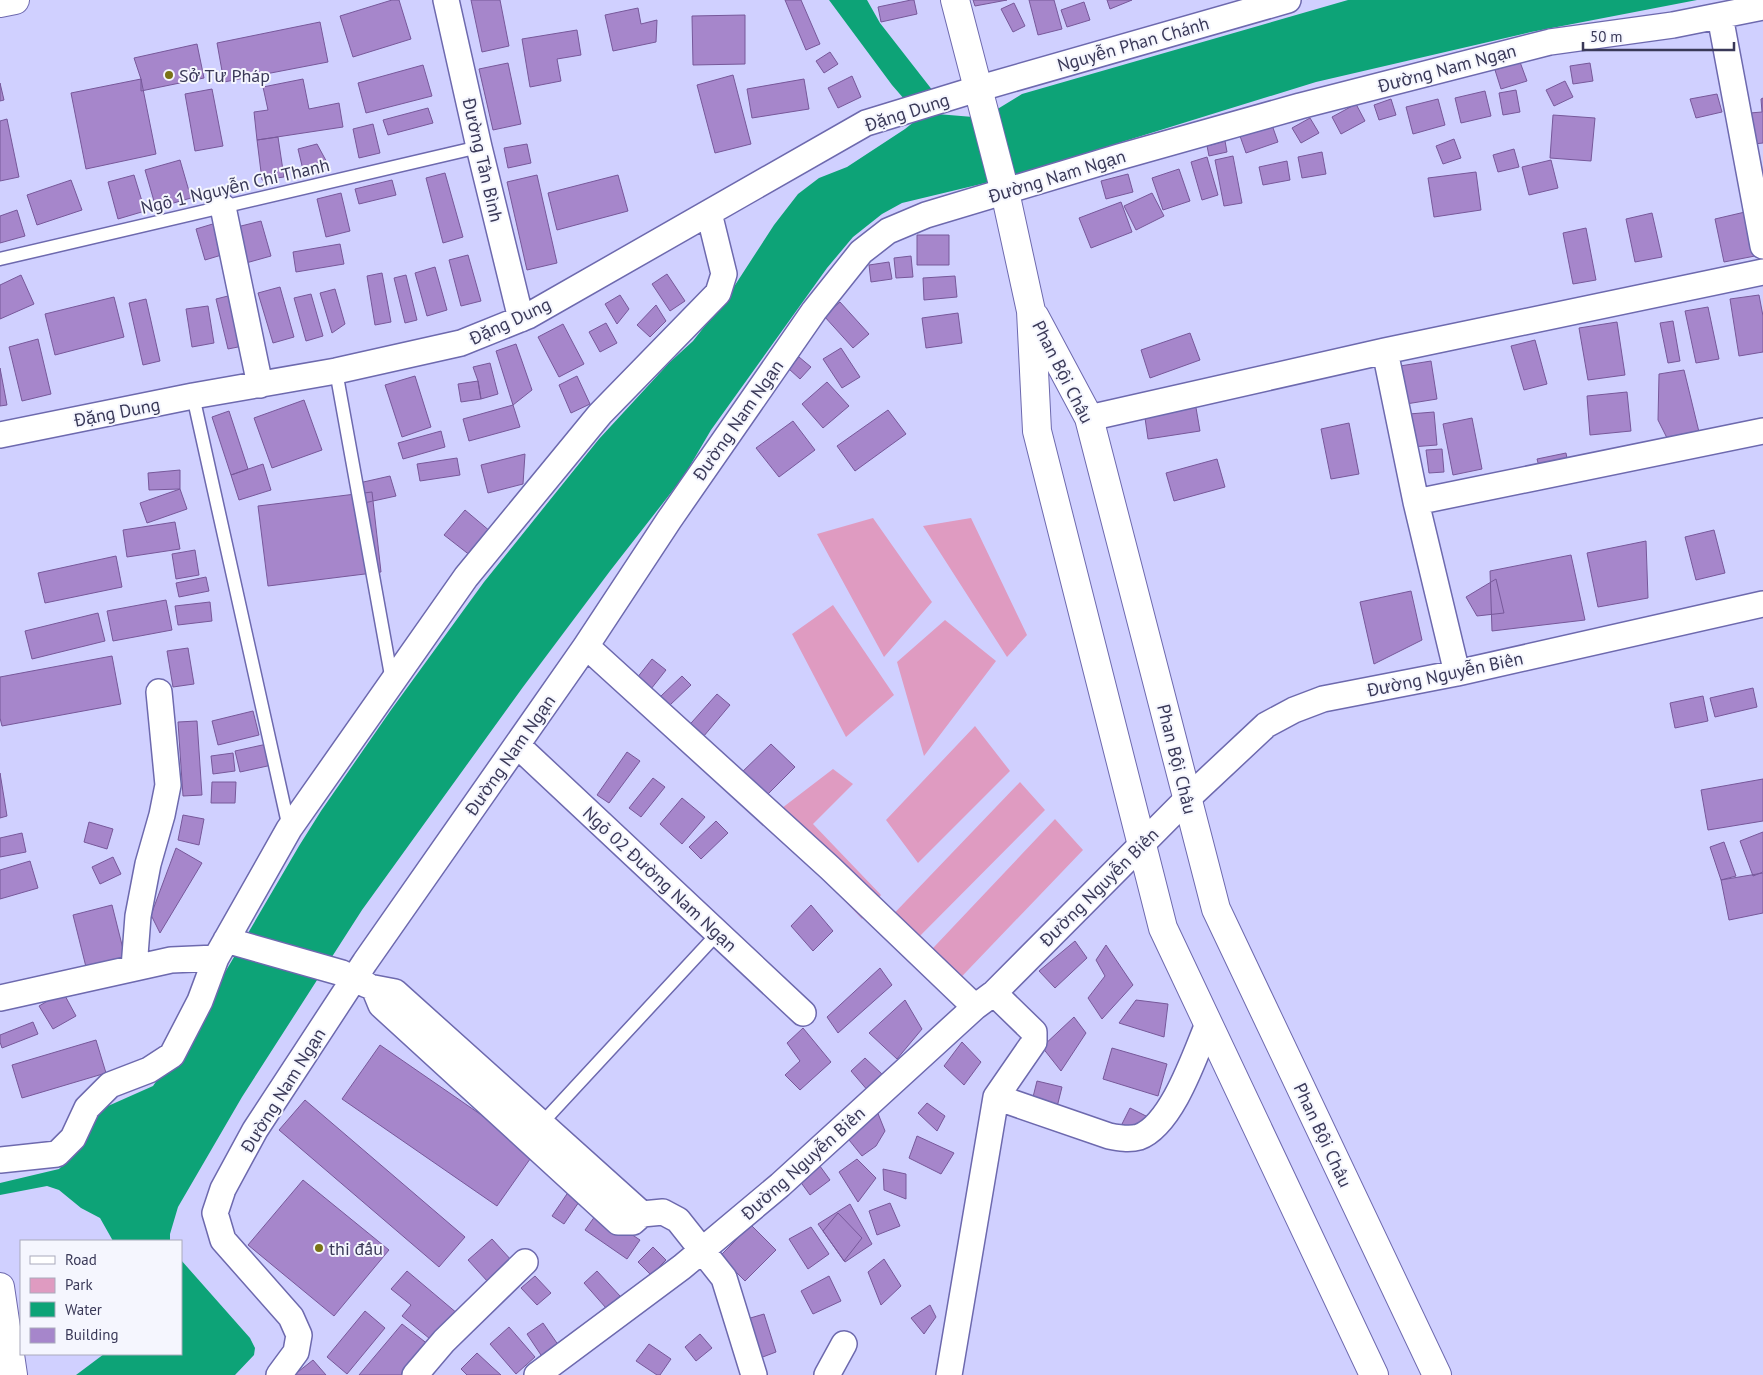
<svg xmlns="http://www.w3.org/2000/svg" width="1763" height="1375" font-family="'PT Sans',sans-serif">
<rect width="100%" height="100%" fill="#d0d0ff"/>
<path fill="#df9bc1" d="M873 518 932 602 884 657 817 534Z
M971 518 1027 635 1007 657 923 526Z
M833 605 894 695 846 737 792 634Z
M945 620 996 661 924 756 897 662Z
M975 726 1010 771 918 863 886 820Z
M833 769 853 784 813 824 881 895 862 919 821 876 769 818Z
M1020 782 1045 810 904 952 883 925Z
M1055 819 1083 850 946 993 917 965Z"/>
<path fill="#0da377" d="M829 0H867L880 23 933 91 905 100 892 85Z
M1348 0H1697L1531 32 1316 82 1002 179 902 203 882 214 853 237 827 268 711 430 684 476 610 571 523 687 362 910 242 1097 178 1207 170 1234V1241H113L100 1218 81 1208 59 1190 47 1186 0 1195V1183L59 1169 67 1161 68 1157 99 1110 153 1086 190 1032 299 846 321 811 391 710 484 582 599 439 669 363 693 341 726 299 774 225 798 194 819 178 847 167 905 129 925 113 973 117 991 113 1022 94Z
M181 1260 250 1338 255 1348 254 1355 235 1375H76L104 1354H181Z"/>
<path fill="#a686cb" stroke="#77589a" d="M392 0H399L411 39 353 57 340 16Z
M471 0H500L509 46 482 52Z
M785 0H801L820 44 806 50Z
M911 0H914L917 14 881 22 878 7Z
M973 0H1007L975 6Z
M1029 0H1054L1062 29 1038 35Z
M1107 0H1132L1110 9Z
M1084 2 1090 20 1067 27 1061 10Z
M1014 3 1025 26 1013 32 1001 9Z
M638 8 641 24 657 20 656 42 613 51 605 15Z
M745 15V64L693 65 692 16Z
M320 22 328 62 224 82 217 43Z
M577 30 581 55 557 59 561 81 530 87 522 39Z
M197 44 204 78 141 91V79L134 58Z
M830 52 838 64 824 73 816 61Z
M1520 62 1527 81 1501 89 1495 70Z
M508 63 521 124 493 130 479 69Z
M1590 63 1593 81 1573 84 1570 66Z
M423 65 432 96 366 113 358 83Z
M733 75 751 144 715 153 697 85Z
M852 76 861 97 838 108 828 88Z
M141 79 156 154 86 169 71 93Z
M303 79 309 109 339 103 343 127 257 140 254 112 268 110 263 87Z
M804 79 809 109 752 118 747 89Z
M1565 81 1573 97 1554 106 1546 90Z
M0 83 4 100 0 101Z
M212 89 223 146 195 151 185 94Z
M1516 90 1520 112 1503 115 1499 93Z
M1485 91 1491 116 1461 123 1455 98Z
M1717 94 1722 112 1696 118 1690 99Z
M1763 98V143L1753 144 1750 113 1762 112 1761 99Z
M1391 99 1396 115 1379 120 1374 105Z
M1438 99 1445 125 1413 134 1406 107Z
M1356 104 1365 121 1341 134 1332 117Z
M428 108 433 123 388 135 383 120Z
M1553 115 1595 118 1591 161 1550 158Z
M1310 118 1319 133 1301 143 1292 128Z
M7 119 19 177 0 181V121Z
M373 124 380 153 359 158 353 129Z
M1272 125 1278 142 1246 153 1240 136Z
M278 137 284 177 262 180 257 140Z
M1454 139 1461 158 1443 164 1436 146Z
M1225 141 1227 152 1209 156 1207 146Z
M317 144 330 168 304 174 298 149Z
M527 144 531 163 508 168 504 148Z
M1514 149 1519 167 1498 172 1493 155Z
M1322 152 1326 174 1302 178 1298 157Z
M1233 156 1242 203 1224 206 1215 160Z
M1207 157 1218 195 1202 200 1191 162Z
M180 160 191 198 156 208 145 170Z
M1551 160 1558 188 1529 195 1522 167Z
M1287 161 1290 180 1263 185 1259 167Z
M1179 169 1190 201 1163 210 1152 178Z
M1476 172 1481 210 1434 217 1428 178Z
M445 173 463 237 443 243 426 178Z
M1128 174 1133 192 1106 199 1101 181Z
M134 175 145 211 118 219 108 182Z
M537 175 557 263 527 270 507 182Z
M618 175 628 211 557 230 548 193Z
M71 180 82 210 37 225 27 195Z
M392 180 396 195 359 204 355 189Z
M341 193 350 231 326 237 317 199Z
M1152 193 1164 216 1136 230 1124 206Z
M1121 202 1132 232 1091 248 1079 218Z
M17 210 25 236 0 243V216Z
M1745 212 1755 256 1724 262 1715 219Z
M1652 213 1662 257 1635 262 1626 219Z
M261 221 271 256 246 263 237 227Z
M216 223 225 254 205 260 196 229Z
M1586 228 1596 280 1573 284 1563 233Z
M917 235H949V265H917Z
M340 244 344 264 296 272 293 252Z
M468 255 481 301 461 306 449 260Z
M911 256 913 277 896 278 894 258Z
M889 262 892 279 871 282 869 265Z
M435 267 447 310 427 316 415 273Z
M382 273 391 322 375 325 367 276Z
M667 274 685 301 670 311 652 284Z
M21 275 34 304 0 319V285Z
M406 275 417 320 405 323 394 278Z
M955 276 957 297 924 300 923 278Z
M280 287 294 337 273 343 258 293Z
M335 289 345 324 332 333 320 293Z
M236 294 248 345 228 349 216 299Z
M311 294 323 336 306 341 294 298Z
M620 295 629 309 617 324 605 304Z
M1759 295 1763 316V352L1739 356 1730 299Z
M114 297 124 337 55 355 45 314Z
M146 299 160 361 143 365 129 303Z
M840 302 869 334 853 348 824 316Z
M656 305 666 321 650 337 637 325Z
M208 306 214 343 192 347 186 309Z
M1708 307 1719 359 1696 363 1685 311Z
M958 313 962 343 926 348 922 318Z
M1673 321 1680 361 1668 363 1660 323Z
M1617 322 1625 375 1588 380 1579 328Z
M606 323 617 343 600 352 589 332Z
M563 324 584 364 559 377 538 337Z
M1190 333 1200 360 1150 378 1141 350Z
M38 339 51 394 22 401 9 347Z
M1535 340 1547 384 1524 390 1511 346Z
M516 344 532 390 513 405 496 351Z
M841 348 860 377 842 388 823 359Z
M799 357 811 367 800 379 789 369Z
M1431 361 1437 399 1406 404 1400 366Z
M490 363 498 394 481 399 478 381 473 367Z
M0 368 7 405 0 406Z
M1684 370 1699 432 1667 438 1658 420 1659 374Z
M415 376 431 427 402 437 385 385Z
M577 376 590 404 571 413 559 385Z
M478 381 481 399 461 402 458 384Z
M827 382 849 406 823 428 802 404Z
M1627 392 1631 431 1590 435 1587 396Z
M304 400 322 450 272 468 254 418Z
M1195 402 1200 431 1148 439 1144 411Z
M513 405 520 427 469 441 463 419Z
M888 410 906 434 855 471 837 446Z
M229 411 248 469 231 475 212 417Z
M1434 412 1437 445 1411 447 1409 414Z
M1472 418 1482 469 1453 475 1443 424Z
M793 421 815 450 779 477 756 448Z
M1349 423 1359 474 1331 479 1321 429Z
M441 431 445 447 403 459 398 443Z
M1442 449 1444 472 1429 473 1426 450Z
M1566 453 1568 464 1540 470 1537 459Z
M525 454 523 484 488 493 481 465Z
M457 458 460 475 420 481 417 464Z
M1217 459 1225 487 1174 501 1166 473Z
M263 464 271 490 239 500 231 475Z
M180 470V489L149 490 148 473Z
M390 476 396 496 364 503 359 483Z
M180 489 187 509 147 523 140 503Z
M372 492 381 572 268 586 258 506Z
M465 510 491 532 471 556 444 535Z
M175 522 180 549 127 557 123 530Z
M1714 530 1725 573 1696 580 1685 537Z
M1646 541 1648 598 1598 607 1587 553Z
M195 550 199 575 176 579 172 554Z
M1571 555 1585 620 1492 631 1490 571Z
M116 556 122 587 45 603 38 573Z
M206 577 209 591 179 597 176 583Z
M1496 579 1504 613 1477 616 1466 597Z
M1411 591 1422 640 1374 664 1360 602Z
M166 600 172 630 113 641 107 611Z
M210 602 212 621 178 625 175 606Z
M98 613 105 641 32 659 25 631Z
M188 648 194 684 173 687 167 651Z
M112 656 121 704 2 726 0 718V677Z
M652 659 666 670 647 694 633 683Z
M682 676 691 685 670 705 661 696Z
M1753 688 1757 707 1715 717 1710 698Z
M717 694 730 705 698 743 684 731Z
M1703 696 1708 721 1675 728 1670 703Z
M253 711 259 735 218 745 212 721Z
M197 721 202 795 183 796 178 722Z
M267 744 272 765 240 772 235 751Z
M771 744 795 767 764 798 740 774Z
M627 752 640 761 609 803 597 795Z
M233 753 235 771 213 774 211 756Z
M0 773 7 816 0 818Z
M653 778 665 787 641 817 629 808Z
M1763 779V821L1708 830 1701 790Z
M212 782H236L235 803H211Z
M682 798 705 817 682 844 660 824Z
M183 815 204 819 199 845 178 840Z
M716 821 728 833 701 859 689 847Z
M89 822 113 829 107 849 84 842Z
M1763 832V872L1753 876 1740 841Z
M22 833 26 852 0 857V838Z
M1724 842 1736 876 1721 880 1710 847Z
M176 848 202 863 160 933 151 915Z
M113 857 121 874 100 884 92 867Z
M30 861 38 888 0 899V870Z
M1763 873V913L1729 920 1721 880Z
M112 905 125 957 86 967 73 915Z
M811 905 833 931 813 951 791 926Z
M1075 941 1087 958 1055 988 1039 971Z
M1106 945 1133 985 1102 1019 1088 998 1105 976 1096 960Z
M880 968 892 985 838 1033 827 1017Z
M63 992 76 1016 53 1029 39 1006Z
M905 1000 922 1029 897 1059 869 1033Z
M1136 1000 1168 1004 1164 1037 1119 1023Z
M1074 1017 1086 1033 1061 1071 1042 1047Z
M33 1022 38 1034 2 1048 0 1042V1035Z
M803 1028 831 1062 800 1090 785 1075 800 1061 787 1043Z
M96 1040 106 1073 22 1098 12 1065Z
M962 1042 981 1062 964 1085 944 1066Z
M380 1045 535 1152 497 1206 342 1099Z
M1112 1048 1167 1064 1158 1096 1103 1079Z
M865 1058 883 1075 869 1092 851 1071Z
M1037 1081 1062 1087 1057 1107 1032 1101Z
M305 1100 465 1237 439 1267 279 1130Z
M927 1103 945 1116 937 1131 918 1113Z
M1130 1108 1146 1116 1138 1132 1122 1124Z
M877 1111 885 1131 876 1146 862 1156 845 1135Z
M917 1136 954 1153 941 1174 909 1158Z
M857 1159 876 1178 858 1202 839 1172Z
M817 1162 830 1180 810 1195 797 1177Z
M883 1169 906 1174V1199L884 1190Z
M303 1180 389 1250 334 1316 248 1245Z
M569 1191 581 1199 564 1224 552 1216Z
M890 1203 900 1226 877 1235 869 1211Z
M850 1204 872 1244 845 1262 818 1224Z
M598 1212 640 1240 627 1259 585 1230Z
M838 1213 862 1238 844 1261 823 1231Z
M751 1225 776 1250 745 1281 720 1256Z
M811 1227 829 1254 808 1269 789 1239Z
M492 1239 512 1261 488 1282 468 1260Z
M653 1247 666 1260 651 1275 638 1262Z
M884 1259 901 1286 881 1305 868 1272Z
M407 1271 458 1314 435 1343 402 1316 411 1305 391 1289Z
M597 1271 620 1296 606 1308 584 1283Z
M535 1276 551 1293 537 1305 521 1288Z
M829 1276 841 1301 813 1314 801 1291Z
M930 1305 936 1317 924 1334 911 1318Z
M365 1311 385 1328 347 1374 327 1357Z
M764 1314 776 1352 760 1358 747 1319Z
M543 1323 559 1346 543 1358 527 1334Z
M402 1324 429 1345 402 1375H359Z
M509 1327 535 1357 516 1374 490 1344Z
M700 1334 712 1348 696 1361 685 1347Z
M649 1344 671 1359 660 1375H657L636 1361Z
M477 1353 491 1366 501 1375H467L461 1369Z
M313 1360 326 1375H294Z"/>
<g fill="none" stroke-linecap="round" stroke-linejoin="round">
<g stroke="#6d69ae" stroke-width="15">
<path id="service" d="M0 259 479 147
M336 371 392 681
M193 396 289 828
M542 1123 718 933"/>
</g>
<g stroke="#6d69ae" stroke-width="28">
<path id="minor" d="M446 0 479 147 521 319
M1720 16 1763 246
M223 207 260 385
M1385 351 1416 502 1457 673
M1089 418 1385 351 1763 272
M0 435 193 396 336 371 461 343 528 316 866 123 977 89 1288 0
M1416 502 1763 431
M586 646 830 868 975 1007
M517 745 803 1013
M226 940 342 973 367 985
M134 968 138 916 148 864 162 815 168 785 159 692
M0 998 171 960 216 958
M996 1097 1109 1136C1119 1138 1129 1140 1139 1137 1172 1125 1195 1055 1208 1024
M0 1160 57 1154 73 1138 87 1108 110 1085 149 1070 172 1055 200 1001 216 958 289 829 466 577 600 414 718 293 724 274 709 213
M642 1214 633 1222H618L381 1005 374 988 395 992 642 1214 663 1212 678 1220 724 1278 754 1375
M279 1375 296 1352 299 1335 291 1317 223 1240 215 1213 223 1189 255 1130 365 962 586 646 669 520 814 311 861 252 888 231 926 215 1119 157 1300 106 1550 42 1673 25 1763 7
M415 1375 444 1341 525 1262
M537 1375 682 1267 780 1185 975 1007 994 993 1187 799 1266 725 1294 710 1323 699 1457 673 1763 604
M827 1375 844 1344
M949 1375 996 1097 1034 1042V1032L994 993"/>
</g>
<g stroke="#6d69ae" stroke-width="30">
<path id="tertiary" d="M955 0 1005 192 1031 311 1037 431 1163 928 1374 1375
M1035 317 1089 418 1216 909 1437 1375
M0 1287 13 1375"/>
</g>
<g stroke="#6d69ae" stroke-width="30">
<path id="secondary" d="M0 3 15 0"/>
</g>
<use href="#service" stroke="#fff" stroke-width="12"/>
<use href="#minor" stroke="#fff" stroke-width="25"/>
<use href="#tertiary" stroke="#fff" stroke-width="28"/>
<use href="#secondary" stroke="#fff" stroke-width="28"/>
</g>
<g fill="#7a7316" stroke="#f5f6fe" stroke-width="2">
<circle cx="169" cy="75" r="5"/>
<circle cx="319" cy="1248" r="5"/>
</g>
<g text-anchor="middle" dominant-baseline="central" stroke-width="4" stroke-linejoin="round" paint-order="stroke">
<g font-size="18" fill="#3a3958" stroke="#f5f6fe">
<text transform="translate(1133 44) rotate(-16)">Nguyễn Phan Chánh</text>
<text transform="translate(1447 68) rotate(-15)">Đường Nam Ngạn</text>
<text transform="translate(907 112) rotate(-18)">Đặng Dung</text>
<text transform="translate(483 160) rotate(77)">Đường Tân Bình</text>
<text transform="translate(1057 176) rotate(-17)">Đường Nam Ngạn</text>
<text transform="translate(235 186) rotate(-13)">Ngõ 1 Nguyễn Chí Thanh</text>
<text transform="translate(510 321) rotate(-25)">Đặng Dung</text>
<text transform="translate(1063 372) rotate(63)">Phan Bội Châu</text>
<text transform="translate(117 412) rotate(-11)">Đặng Dung</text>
<text transform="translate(738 420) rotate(-55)">Đường Nam Ngạn</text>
<text transform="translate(1445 674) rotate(-12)">Đường Nguyễn Biên</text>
<text transform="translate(510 755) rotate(-55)">Đường Nam Ngạn</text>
<text transform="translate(1177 759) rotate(76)">Phan Bội Châu</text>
<text transform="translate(660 879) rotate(43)">Ngõ 02 Đường Nam Ngạn</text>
<text transform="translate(1099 887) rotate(-45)">Đường Nguyễn Biên</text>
<text transform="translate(283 1090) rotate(-58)">Đường Nam Ngạn</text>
<text transform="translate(1323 1135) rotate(65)">Phan Bội Châu</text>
<text transform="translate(803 1163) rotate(-42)">Đường Nguyễn Biên</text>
</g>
<g font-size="18" fill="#3a3958" stroke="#f5f6fe" text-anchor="start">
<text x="179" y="75">Sở Tư Pháp</text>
<text x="329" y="1248">thi đấu</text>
</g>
</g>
<rect x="20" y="1240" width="162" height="115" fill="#f5f6fe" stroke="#aaaabc"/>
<rect x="30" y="1256" width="25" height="8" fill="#ffffff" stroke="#aaaabc"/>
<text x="65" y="1265" font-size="15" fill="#3a3958">Road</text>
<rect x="30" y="1278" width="25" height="15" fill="#df9bc1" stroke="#aaaabc"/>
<text x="65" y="1290" font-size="15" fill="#3a3958">Park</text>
<rect x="30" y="1302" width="25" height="15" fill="#0da377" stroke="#aaaabc"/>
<text x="65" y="1315" font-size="15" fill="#3a3958">Water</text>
<rect x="30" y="1328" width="25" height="15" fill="#a686cb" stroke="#aaaabc"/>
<text x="65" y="1340" font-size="15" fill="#3a3958">Building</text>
<path d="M1583 42v8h151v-8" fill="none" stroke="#3a3958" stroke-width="2.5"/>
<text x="1590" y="42" font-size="15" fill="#3a3958" stroke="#f5f6fe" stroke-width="4" paint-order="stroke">50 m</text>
</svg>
